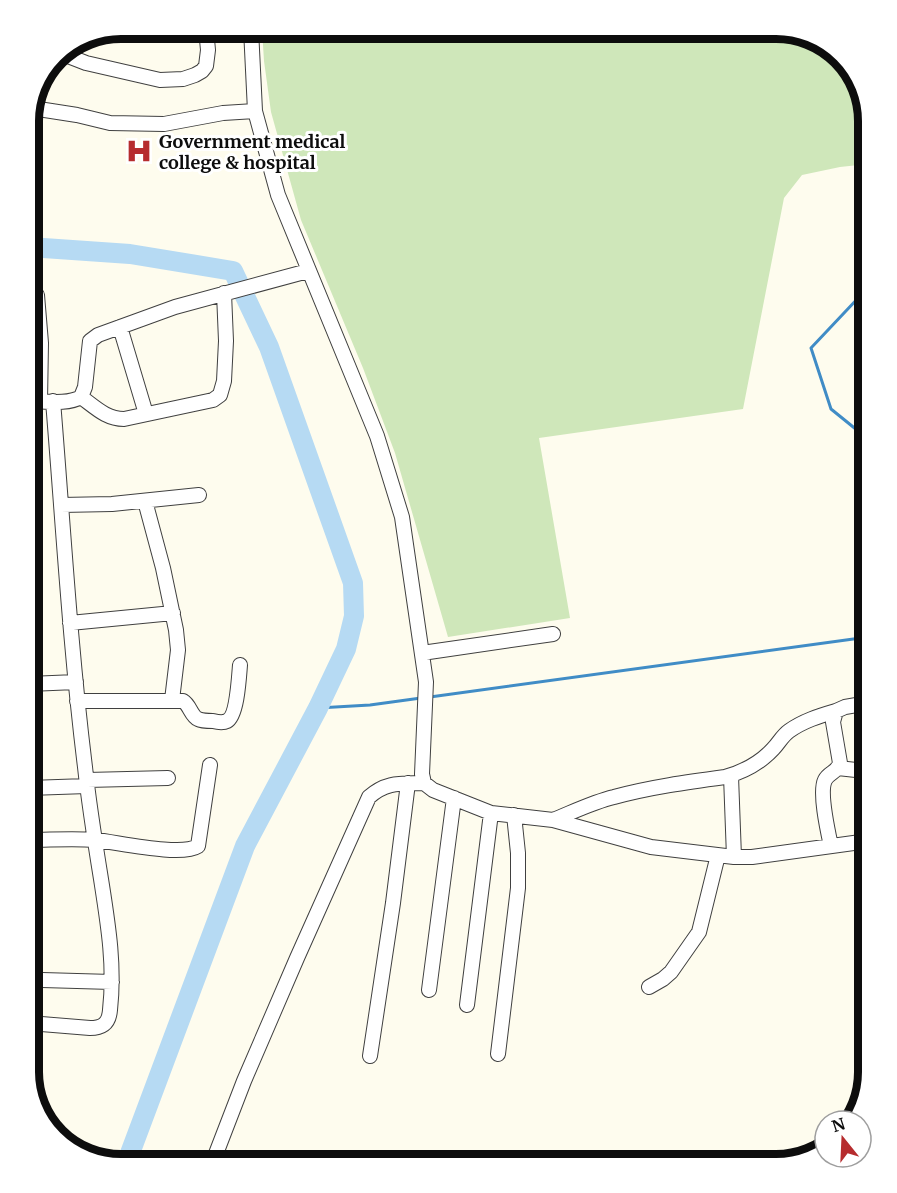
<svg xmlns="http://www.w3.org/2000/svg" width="897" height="1193" font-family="Merriweather,serif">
<rect width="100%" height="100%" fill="#fefcee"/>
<path fill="#cfe7ba" d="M262 29H782L822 41 853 70 868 121V164L840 167 802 175 784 198 743 409 539 438 570 618 448 637 395 453 363 368 301 220 271 112 264 61Z"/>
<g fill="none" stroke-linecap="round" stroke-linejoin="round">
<path stroke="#408cc6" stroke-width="3" d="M868 439 831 409 811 348 861 295 868 292
M430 697 868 637
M318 708 370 705 421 698"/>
<path stroke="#b6daf3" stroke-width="20" d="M29 247 130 254 233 271 269 347 353 583 354 616 346 649 318 708 245 846 126 1164"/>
<g stroke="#404040" stroke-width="16">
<path id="minor" d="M251 29 255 111 278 195 377 436 402 517 426 682 422 774 424 783 433 790 491 813 553 820 651 847 734 857H752L868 841
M64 50 68 56 86 63 160 80 183 79 195 75 202 71 206 66 208 50 206 29
M32 108 77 115 110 123 164 124 223 113 255 111
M37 295 41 343 40 401
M120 327 146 414
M81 397C95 407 106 419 124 419L213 400 220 395 224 381 226 341 224 293
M29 401C45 401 67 405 81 397L85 387 90 341 98 335 175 307 308 271
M145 501 163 568 176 630 178 650 172 700
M61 505 112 504 199 495
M70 623 173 613
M422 653 553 634
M29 684 76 682
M77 701H183C190 705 191 716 198 719 202 721 208 721 213 721 217 722 223 723 227 721 237 716 239 677 240 665
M838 768 856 770 868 769
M731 776 734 857
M87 780 168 778
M29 788 87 786
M553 820C573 812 593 802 614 797 651 787 688 782 725 777 743 772 761 762 773 749 779 743 782 736 789 731 803 721 819 716 836 711
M29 840C50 840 73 838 95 840 117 842 181 857 198 846L210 765
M831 846C828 832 819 792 825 780 829 772 837 773 840 763L833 722 836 711 845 707 868 703
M29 985 35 980H42L112 982
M649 987 663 979 671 972 699 932 718 855
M429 990 454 798
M467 1005 491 813
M29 1023 90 1028C103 1028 109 1023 110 1010 115 965 108 924 101 879 95 842 89 805 85 767 70 646 63 523 53 401
M498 1054 518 888V853L514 815
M370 1056 393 903 408 783
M212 1164 244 1081 297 958 369 797C387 781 402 784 424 783"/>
</g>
<use href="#minor" stroke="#fff" stroke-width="14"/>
</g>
<defs>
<g id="hospital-bare" transform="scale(2.07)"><path d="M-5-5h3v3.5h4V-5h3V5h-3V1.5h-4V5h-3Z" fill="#b62c2e" stroke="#fff" stroke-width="2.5" paint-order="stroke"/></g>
</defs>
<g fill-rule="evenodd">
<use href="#hospital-bare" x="139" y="151"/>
</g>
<g text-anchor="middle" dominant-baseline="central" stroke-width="6" stroke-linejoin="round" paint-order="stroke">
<g font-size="18" font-weight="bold" fill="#0d0d0d" stroke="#fff" text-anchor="start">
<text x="159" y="141">Government medical<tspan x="159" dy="21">college &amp; hospital</tspan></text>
</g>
</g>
<path d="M0 0H897V1193H0ZM121 39H776A82 82 0 0 1 858 121V1072A82 82 0 0 1 776 1154H121A82 82 0 0 1 39 1072V121A82 82 0 0 1 121 39Z" fill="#fff" fill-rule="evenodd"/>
<path fill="none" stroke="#0d0d0d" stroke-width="8" d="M121 39H776A82 82 0 0 1 858 121V1072A82 82 0 0 1 776 1154H121A82 82 0 0 1 39 1072V121A82 82 0 0 1 121 39Z"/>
<g transform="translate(843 1139) rotate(342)"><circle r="28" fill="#ffffff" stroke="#9e9e9e" stroke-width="1.5"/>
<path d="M0-4.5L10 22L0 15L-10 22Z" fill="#b62c2e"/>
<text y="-9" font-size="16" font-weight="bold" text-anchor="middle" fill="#0d0d0d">N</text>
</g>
</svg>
